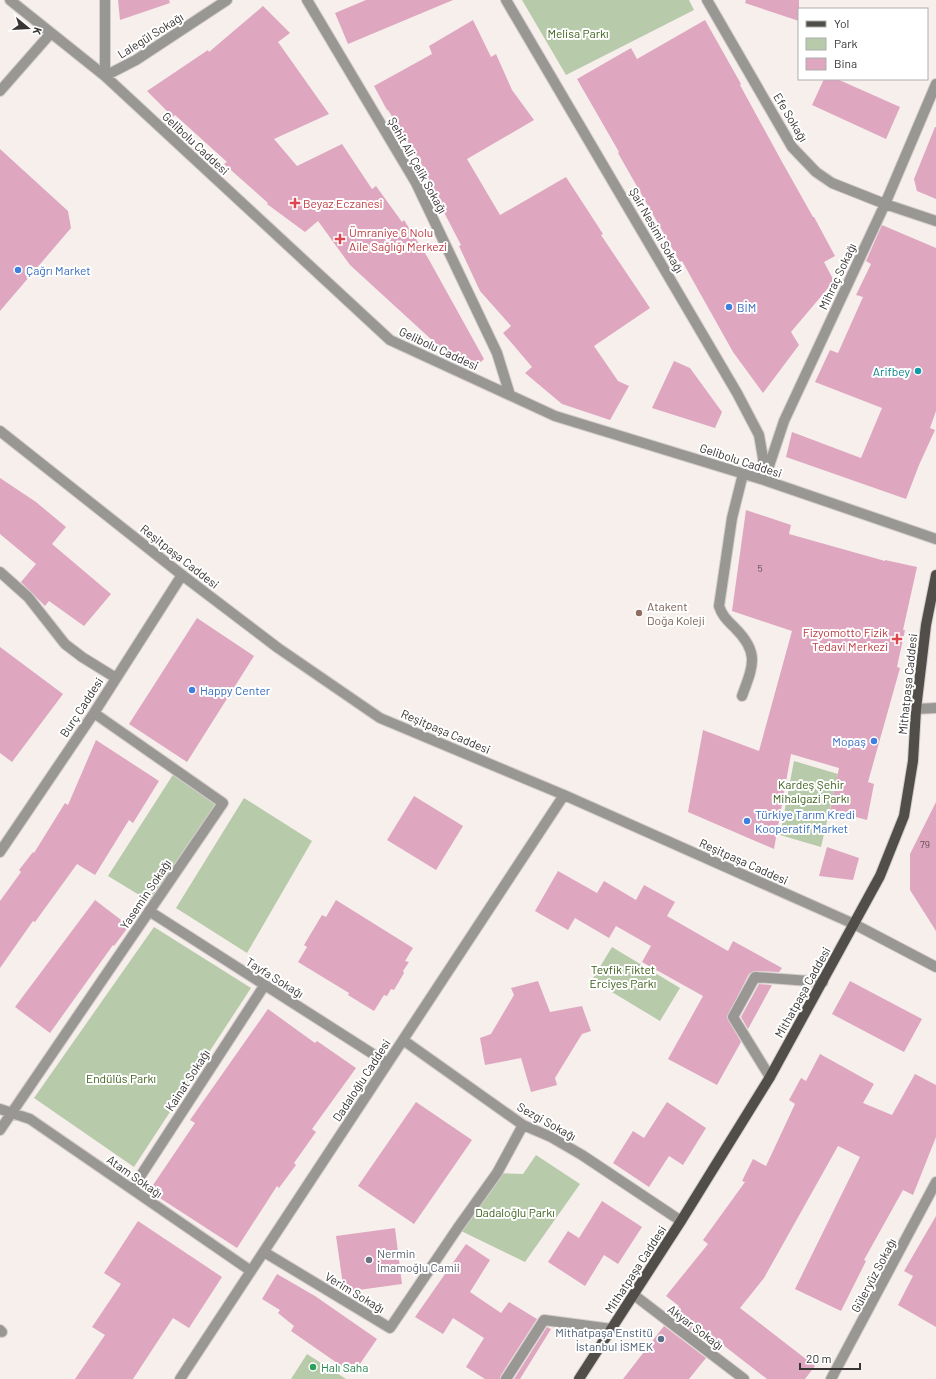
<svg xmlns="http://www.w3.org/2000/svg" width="936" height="1379" font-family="Barlow,sans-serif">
<rect width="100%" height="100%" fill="#f6efec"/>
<path fill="#b7caaa" d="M522 0H689L694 10 566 75Z
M794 761 838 774 821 847 780 835Z
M176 770 219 806 154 904 108 876Z
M244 798 312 841 247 953 176 908Z
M154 927 251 988 134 1167 34 1098Z
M612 947 680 988 660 1021 592 980Z
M536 1155 580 1184 525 1262 457 1229 497 1173 523 1174Z
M307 1354 346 1379H291Z"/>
<path fill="#dfa6c0" d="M118 0H169L170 3 120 20Z
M366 0H453L348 44 335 13Z
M746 0H799V21L745 3Z
M263 6 290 33 278 42 329 114 274 139 297 166 342 144 372 189 376 186 402 222 404 220 428 258 484 359 474 368 457 363 350 265 318 221 305 232 267 204 268 203 224 164 227 162 175 115 173 117 147 91 208 50 209 52Z
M473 20 491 57 496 54 512 90 534 120 467 159 500 215 566 177 603 234 601 235 650 308 594 346 618 381 629 386 610 420 562 404 525 373 532 367 503 333 511 326 480 291 459 246 461 245 422 170 424 168 388 110H387L374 86 432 54 429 46Z
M705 20 741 84 740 85 781 160 813 217H814L835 256 824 262 834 281 791 332 799 345 763 393 733 352 682 261 680 262 618 153 619 152 577 79 631 48 637 59Z
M824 79H837L900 107 886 139 812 105Z
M935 127H936V199L917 191 914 179Z
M0 149 68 211 71 228 0 311Z
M882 225 936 248V411L930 428 935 430 919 465 906 499 786 457 792 432 861 458 882 408 815 382 830 350 838 353 863 297 856 295 871 264 866 261Z
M674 361 690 368 722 412 715 428 652 408Z
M0 478 36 502 66 527 52 544 111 594 84 626 49 601 45 606 21 582 36 564 0 534Z
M746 510 791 525 789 534 885 561V560L917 567 903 630H905L897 667 900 668 868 782 874 784 867 820 830 810 839 768 791 754 774 849 688 812 703 730 759 751 792 631 732 611Z
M197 618 254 656 187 762 129 724Z
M0 647 63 694 12 762 0 753Z
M96 740 159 781 133 823 129 820 95 875 77 864 35 922 33 921 0 968V901L21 872 19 870 33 852 34 853 65 803 68 805Z
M414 796 463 826 436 870 387 840Z
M936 802V931L910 890V854Z
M827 847 859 858 853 880 819 876Z
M558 871 597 893 604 881 636 900 644 885 675 902 667 916 728 951 733 941 782 968 779 972 755 971 749 974 727 1017 741 1042 717 1085 668 1059 703 996 642 962 651 946 616 926 609 938 575 918 568 930 535 911Z
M95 900 129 926 114 946 113 945 50 1033 15 1007Z
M336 900 413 948 405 961 409 962 403 971 404 973 394 990 391 989 387 996 384 995 374 1011 348 995 349 993 298 962 307 947 304 945 322 915 326 917Z
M538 981 550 1012 582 1006 591 1031 582 1034 555 1078 557 1085 531 1092 521 1058 485 1065 480 1038 491 1034 514 995 511 988Z
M850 981 922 1019 904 1052 832 1014Z
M759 984 772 985 748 1029 741 1017Z
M268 1009 315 1043 317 1041 356 1068 312 1129 316 1132 294 1163 296 1165 279 1188 277 1186 237 1248 149 1191 195 1123 190 1120Z
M820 1054 874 1084 863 1103 892 1115 915 1074 936 1085V1137L913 1195 903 1190 864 1260 866 1261 841 1311 795 1289 860 1157 838 1146 764 1278 740 1308 815 1366 805 1379H767L718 1341 713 1348 672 1316 679 1306 666 1296 708 1244 703 1240 745 1182 742 1181 753 1159 766 1166 795 1104 789 1100 801 1078 806 1081Z
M416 1102 472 1140 414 1224 358 1186Z
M667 1102 706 1128 683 1165 669 1156 649 1187 613 1163 633 1131 644 1138Z
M602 1201 642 1227 618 1264 604 1255 585 1286 548 1262 568 1231 579 1238Z
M936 1216V1327L898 1305 913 1276 904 1271Z
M138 1221 222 1277 189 1328 173 1318 133 1379H75L105 1335 92 1327 121 1284 104 1273Z
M395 1228 402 1284 344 1292 336 1236Z
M466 1244 490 1260 470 1292 501 1313 509 1302 537 1319 501 1375 500 1379H485L466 1367 484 1338 453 1318 443 1334 415 1317Z
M277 1274 315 1296 377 1339 353 1374 291 1331 294 1326 278 1313 280 1310 262 1299Z
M664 1326 706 1358 689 1379H623Z
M547 1327 551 1329 520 1379H514Z"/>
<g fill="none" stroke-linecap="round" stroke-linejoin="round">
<g stroke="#d4cdcb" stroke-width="12">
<path id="minor" d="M10 0 105 76 390 340 555 416 764 480 936 539
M105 0V76L136 60 227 0
M307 0 416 183 497 353 510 395
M506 0 737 393 759 435 763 458 764 480
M707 0 792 147 816 172 832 183 885 204 936 221
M0 91 51 33
M0 431 182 575 278 648 380 718 564 795 854 924 936 967
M766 475 784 421 885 204 936 84
M0 572 28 597 65 644 82 657 116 678
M742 696C753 666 760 653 735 628 728 621 722 616 719 606L732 518 743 474
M916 709 936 708
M0 852 94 713 182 575
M149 911 387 1063
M403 1040 523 1125 551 1137 582 1155 681 1221
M770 1077 733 1017 755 977 823 982
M0 1109 30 1119 251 1271
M0 1130 223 803 94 713
M132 1189 264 986
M264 1252 390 1328 457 1229 497 1173 523 1125
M634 1295 744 1379
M0 1330 2 1332
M180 1379 564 795
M506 1379 544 1320 612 1329
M831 1379 936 1182"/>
</g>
<g stroke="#d4cdcb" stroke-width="12">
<path id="major" d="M579 1379 681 1221 770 1077 880 876 904 816 913 761 916 709 926 625 936 575"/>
</g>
<use href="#minor" stroke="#989794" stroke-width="10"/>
<use href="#major" stroke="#514e4a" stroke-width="10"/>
</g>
<g fill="#e0444e" stroke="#fff" stroke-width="1.5">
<path d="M293 197h4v4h4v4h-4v4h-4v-4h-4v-4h4z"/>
<path d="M338 233h4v4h4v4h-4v4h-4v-4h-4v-4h4z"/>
<path d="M895 633h4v4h4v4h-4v4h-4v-4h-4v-4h4z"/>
</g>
<g fill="#3f7fe0" stroke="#fff" stroke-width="1.5">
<circle cx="18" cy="270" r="4"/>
<circle cx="729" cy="307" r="4"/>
<circle cx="192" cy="690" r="4"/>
<circle cx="874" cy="741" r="4"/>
<circle cx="747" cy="821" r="4"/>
</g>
<circle fill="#0f9aa8" stroke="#fff" stroke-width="1.5" cx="918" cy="371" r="4"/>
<circle fill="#8d6e63" stroke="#fff" stroke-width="1.5" cx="639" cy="613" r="4"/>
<circle fill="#6b7280" stroke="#fff" stroke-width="1.5" cx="369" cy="1260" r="4"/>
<circle fill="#5c6f8a" stroke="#fff" stroke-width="1.5" cx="661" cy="1339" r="4"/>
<circle fill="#2e9e5b" stroke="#fff" stroke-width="1.5" cx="313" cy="1367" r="4"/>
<g text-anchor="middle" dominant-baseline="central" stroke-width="4" stroke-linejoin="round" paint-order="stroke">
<g font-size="10" fill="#615056">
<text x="760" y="568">5</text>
<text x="925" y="844">79</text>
</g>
<g font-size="12" fill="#3e611d" stroke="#fff">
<text x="578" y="33">Melisa Parkı</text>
<text x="811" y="784">Kardeş Şehir<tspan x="811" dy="14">Mihalgazi Parkı</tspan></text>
<text x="623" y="969">Tevfik Fiktet<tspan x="623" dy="14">Erciyes Parkı</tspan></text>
<text x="121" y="1078">Endülüs Parkı</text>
<text x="515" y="1212">Dadaloğlu Parkı</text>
</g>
<g font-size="12" fill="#373433" stroke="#fff">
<text transform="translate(150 35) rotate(-32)">Lalegül Sokağı</text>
<text transform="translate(791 117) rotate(59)">Efe Sokağı</text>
<text transform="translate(196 143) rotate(43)">Gelibolu Caddesi</text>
<text transform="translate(418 165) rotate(61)">Şehit Ali Çelik Sokağı</text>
<text transform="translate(657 230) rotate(60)">Şair Nesimi Sokağı</text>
<text transform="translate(837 276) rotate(-65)">Mihraç Sokağı</text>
<text transform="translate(439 348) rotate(25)">Gelibolu Caddesi</text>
<text transform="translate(741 460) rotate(18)">Gelibolu Caddesi</text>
<text transform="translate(180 556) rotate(38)">Reşitpaşa Caddesi</text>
<text transform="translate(907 684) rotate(-84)">Mithatpaşa Caddesi</text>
<text transform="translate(81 707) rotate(-57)">Burç Caddesi</text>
<text transform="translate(446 731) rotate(23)">Reşitpaşa Caddesi</text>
<text transform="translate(744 861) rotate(24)">Reşitpaşa Caddesi</text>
<text transform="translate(145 894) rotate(-56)">Yasemin Sokağı</text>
<text transform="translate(275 977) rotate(32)">Tayfa Sokağı</text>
<text transform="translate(802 992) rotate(-61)">Mithatpaşa Caddesi</text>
<text transform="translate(187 1080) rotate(-57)">Kainat Sokağı</text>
<text transform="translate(361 1080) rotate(-57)">Dadaloğlu Caddesi</text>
<text transform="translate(547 1121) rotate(29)">Sezgi Sokağı</text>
<text transform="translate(135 1176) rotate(35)">Atam Sokağı</text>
<text transform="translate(635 1269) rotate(-57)">Mithatpaşa Caddesi</text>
<text transform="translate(873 1275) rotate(-62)">Güleryüz Sokağı</text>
<text transform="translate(355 1292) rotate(31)">Verim Sokağı</text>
<text transform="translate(696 1327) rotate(37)">Akyar Sokağı</text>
</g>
<g font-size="12" fill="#be3a42" stroke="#fff" text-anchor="start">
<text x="303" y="203">Beyaz Eczanesi</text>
<text x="349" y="232">Ümraniye 6 Nolu<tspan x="349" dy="14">Aile Sağlığı Merkezi</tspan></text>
<text x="888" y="632" text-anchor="end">Fizyomotto Fizik<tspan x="888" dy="14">Tedavi Merkezi</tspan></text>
</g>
<g font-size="12" fill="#366cbe" stroke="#fff" text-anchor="start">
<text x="26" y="270">Çağrı Market</text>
<text x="737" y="307">BİM</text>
<text x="200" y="690">Happy Center</text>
<text x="866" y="741" text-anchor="end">Mopaş</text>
<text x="755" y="814">Türkiye Tarım Kredi<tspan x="755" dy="14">Kooperatif Market</tspan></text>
</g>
<g font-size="12" fill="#0d838f" stroke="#fff" text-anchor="end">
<text x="910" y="371">Arifbey</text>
</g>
<g font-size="12" fill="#785e54" stroke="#fff" text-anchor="start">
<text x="647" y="606">Atakent<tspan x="647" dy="14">Doğa Koleji</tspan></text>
</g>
<g font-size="12" fill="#5b616d" stroke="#fff" text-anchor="start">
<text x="377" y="1253">Nermin<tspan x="377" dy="14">İmamoğlu Camii</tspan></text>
</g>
<g font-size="12" fill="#4e5e75" stroke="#fff" text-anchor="end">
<text x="653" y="1332">Mithatpaşa Enstitü<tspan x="653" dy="14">İstanbul İSMEK</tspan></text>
</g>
<g font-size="12" fill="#27864d" stroke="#fff" text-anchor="start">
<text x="321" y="1367">Halı Saha</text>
</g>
</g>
<rect x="798" y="8" width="130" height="72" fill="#ffffff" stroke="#afaead"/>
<rect x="806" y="21" width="20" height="6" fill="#514e4a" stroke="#afaead"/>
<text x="834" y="28" font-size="12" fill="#373433">Yol</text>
<rect x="806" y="38" width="20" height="12" fill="#b7caaa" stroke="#afaead"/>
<text x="834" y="48" font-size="12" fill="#373433">Park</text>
<rect x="806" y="58" width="20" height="12" fill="#dfa6c0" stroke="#afaead"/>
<text x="834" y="68" font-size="12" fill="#373433">Bina</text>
<g transform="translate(28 28) rotate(108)" stroke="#ffffff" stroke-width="3" paint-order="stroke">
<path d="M0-3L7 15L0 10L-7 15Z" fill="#373433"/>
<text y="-6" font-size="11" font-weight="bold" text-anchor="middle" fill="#373433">K</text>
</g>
<path d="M800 1363v6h60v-6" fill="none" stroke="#373433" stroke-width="2"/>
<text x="806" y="1363" font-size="12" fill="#373433" stroke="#ffffff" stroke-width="3" paint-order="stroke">20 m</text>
</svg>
